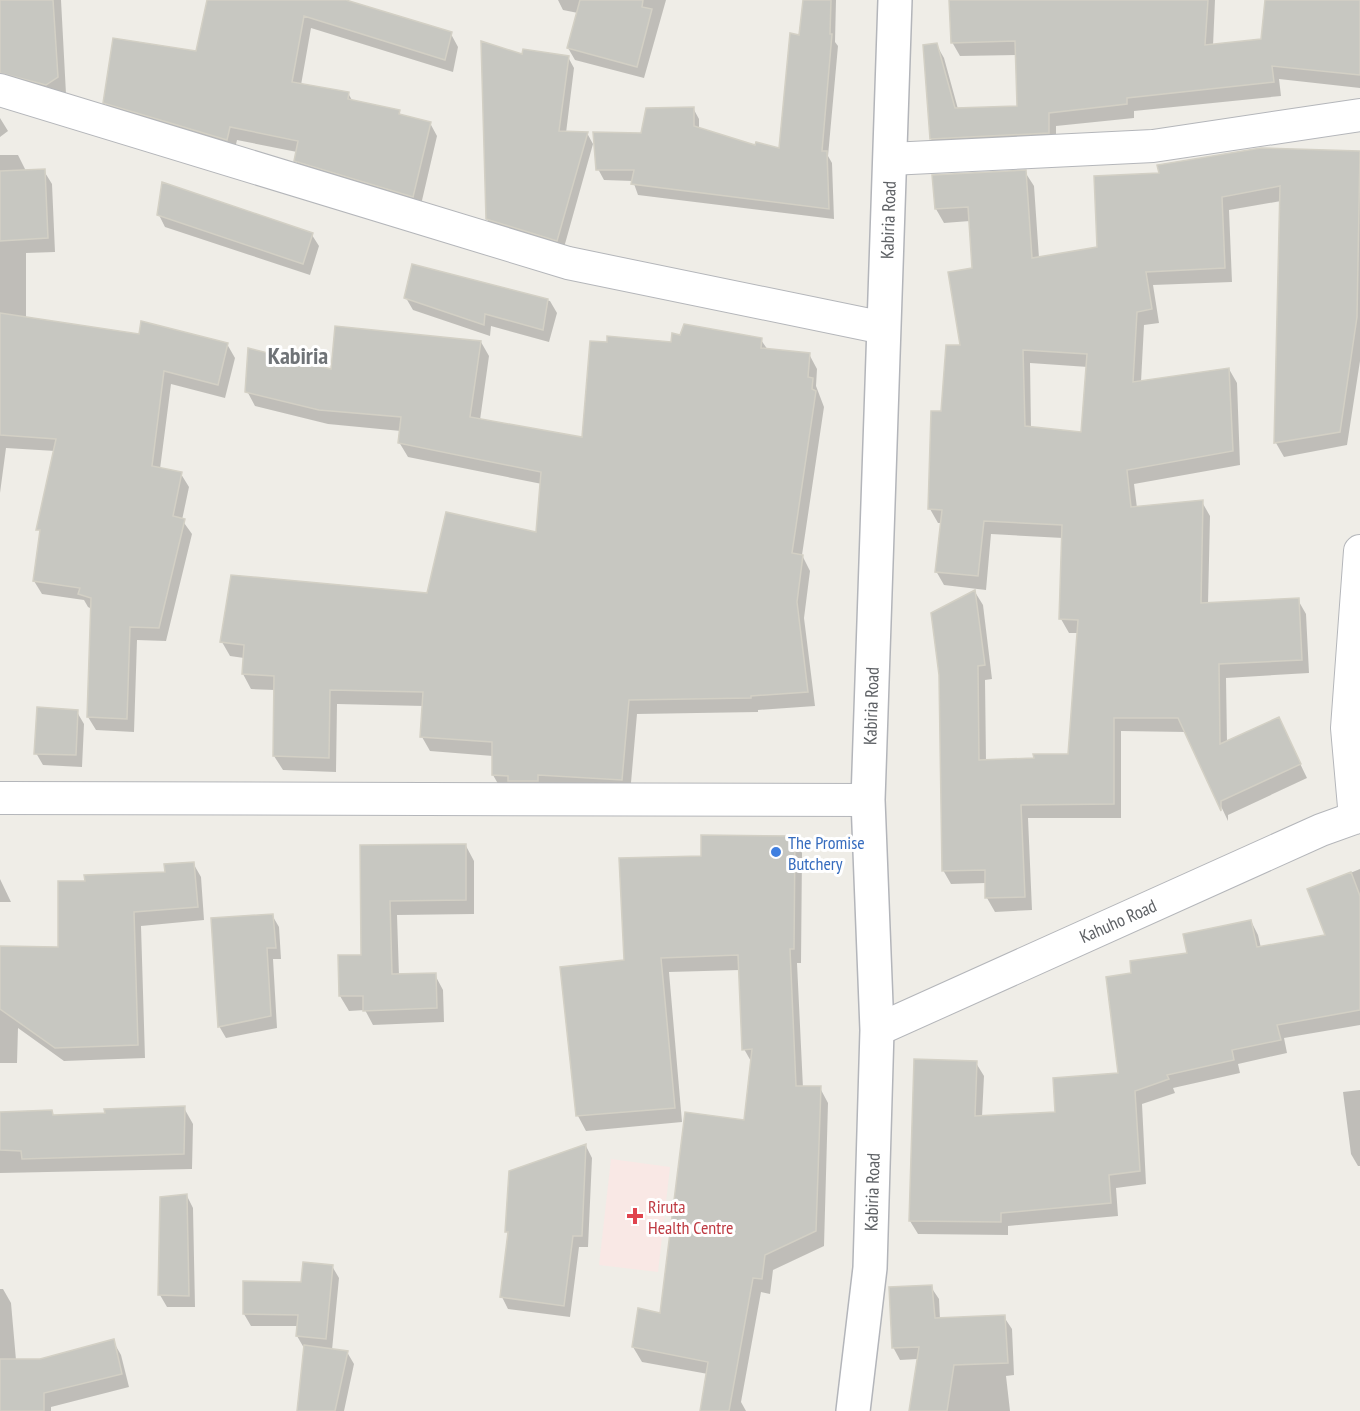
<svg xmlns="http://www.w3.org/2000/svg" width="1360" height="1411" font-family="'PT Sans Narrow',sans-serif">
<rect width="100%" height="100%" fill="#efede7"/>
<path fill="#f9e8e5" d="M611 1159 670 1167 658 1272 599 1265Z"/>
<path fill="#0003" fill-rule="evenodd" d="M0 0H61L66 94H0Z
M208 0H341L451 34 458 47 453 72 311 28 301 85 348 93 353 102 399 112 401 115 430 123 437 136 420 209 304 174 296 161 297 152 237 140 234 153 112 115 105 102 197 53Z
M558 0H666L644 78 575 60 568 48 578 13 563 10Z
M804 0H836L835 42 838 46 828 156 832 163 834 219 638 195 633 181 604 180 598 169 642 135 693 108 699 119V129L756 147 781 150Z
M951 0H1215L1213 46 1263 41 1266 0H1360V88L1279 79 1281 96 1134 111V118L1056 126V147L939 152 931 139 936 44 944 58 958 109 1019 108 1017 55 960 56 952 42Z
M523 56 568 57 574 68 566 133H587L593 144 563 251 493 230 487 219Z
M0 118 8 131 0 137Z
M1261 150 1360 152V361L1347 445 1284 457 1276 443 1281 201 1229 210 1232 282 1153 285 1159 323 1144 325 1141 382 1229 369 1237 383 1240 465 1134 484 1137 508 1202 502 1210 516 1208 604 1298 600 1306 614 1309 673 1226 678 1227 742 1280 722 1307 778 1228 815V821L1186 732 1121 731V818H1028L1032 910 995 912 987 898 986 883 951 884 943 870 975 592 983 605 992 679 985 680 986 761 1069 756 1078 633H1069L1061 619 1063 538 991 534 986 590 944 585 936 571 942 523H938L930 509 942 413 962 346 973 269 970 221 944 223 936 209 1025 172 1034 186 1039 258 1098 249 1160 174ZM1030 363 1088 367 1083 433 1031 429Z
M0 155H18L26 171H44L52 184 55 252 26 253V318L140 336 227 344 235 358 225 398 171 384 160 469 181 474 189 487 182 520 192 534 166 641 137 640 134 732 96 730 88 717 92 609 88 607 84 600 42 594 34 581 55 451 6 448 0 493Z
M159 215 312 235 319 246 310 275 165 227Z
M413 266 550 301 557 313 549 342 491 326 490 336 413 310 406 298Z
M681 337 761 340 768 350 809 354 817 369 816 386 824 407 802 555 810 571 804 618 815 706 758 710V712L637 714 630 794 501 789 493 775V756L430 751 422 737 424 706 337 704 336 772 283 770 274 756 275 690 251 689 243 674 244 658 230 656 222 642 428 595 537 534 542 484 408 457 399 442 401 431 328 424 255 406 247 391 481 342 489 356 480 420 584 439Z
M77 712 84 724 82 767 43 765 36 753Z
M794 838 802 853 801 963H797L803 1088H820L828 1103 824 1246 773 1270 770 1294 761 1292 741 1402 746 1411H702L708 1374 642 1362 633 1347 661 1314 745 1121 752 1063 744 1049 740 970 669 972 682 1122 586 1131 578 1116 625 962 702 857Z
M362 846H466L474 861V914L397 915 399 976 435 975 443 990 444 1022 373 1025 365 1010 349 1011 340 996 363 956Z
M193 863 201 877 204 920 141 926 145 1058 64 1061 18 1028 17 1063H0V948L59 949 86 882 167 874Z
M1360 869V1025L1284 1038 1287 1053 1238 1064 1240 1073 1173 1088 1175 1093 1142 1104 1146 1184 1116 1188 1118 1216 1008 1226V1235L918 1234 910 1221 976 1063 984 1076 982 1117 1057 1114 1120 1075 1133 974 1189 955 1251 921 1258 935 1261 948 1327 937 1309 890Z
M0 879 11 902H0Z
M272 915 279 927 281 959H273L277 1028 226 1038 219 1026Z
M1360 1090V1166H1358L1351 1154 1343 1092Z
M184 1108 193 1124 192 1169 0 1173V1113L54 1116Z
M586 1146 592 1158 588 1247H579L570 1317 508 1309 502 1297 509 1236 507 1232Z
M187 1196 193 1208 195 1307H167L160 1295Z
M332 1266 339 1278 332 1350 347 1352 354 1364 344 1411H299L304 1348 297 1336 298 1326H251L244 1314Z
M931 1287 939 1299 940 1319 1004 1317 1012 1329 1014 1375 1006 1376 1010 1411H910L918 1359 900 1360 893 1347Z
M0 1289H3L11 1303 16 1360H40L113 1341 121 1355 129 1387 51 1407V1411H0Z"/>
<path fill="#c7c7c1" stroke="#d3d0c5" stroke-width="1.5" fill-rule="evenodd" d="M0 0H53L58 77 46 85 0 73Z
M207 0H346L452 32 445 60 304 16 292 82 349 92 348 99 400 110 399 114 431 122 413 197 294 161 298 141 230 127 227 140 103 103 113 38 196 51Z
M580 0H643L642 7 652 9 637 67 567 48Z
M803 0H831L830 34H832L822 151H827L829 209 631 184 634 170H596L593 132 641 133 646 108 694 107V126L755 145 756 142 779 148 790 33 799 35Z
M949 0H1208L1205 45 1261 39 1265 0H1360V75L1272 66 1274 82 1127 98V104L1049 113V133L930 139 923 45 937 43 955 108 1017 106 1015 41 951 43Z
M481 41 522 54 523 49 569 56 559 131 588 132 557 241 486 219Z
M1261 148 1360 151 1357 317 1340 432 1274 443 1280 186 1222 197 1225 268 1146 272 1152 309 1137 312 1133 382 1229 368 1233 451 1127 470 1131 507 1203 500 1201 603 1299 598 1302 660 1219 664 1220 744 1279 717 1301 764 1221 801V811L1178 718H1114V804L1021 805 1025 897 985 898V870L942 871 939 675 931 613 975 590 985 665 978 666 979 760 1034 758 1033 754H1068L1078 620 1059 619 1062 525 984 521 978 576 935 572 942 510 928 509 931 411H941L946 345H960L948 272 972 268 968 207 935 209 932 175 1026 170 1032 258 1097 247 1094 176 1159 173 1157 165ZM1023 350 1087 354 1081 432 1025 426Z
M45 169 48 238 0 241V171Z
M162 182 313 233 303 264 157 215Z
M412 264 548 299 543 330 485 314 484 325 404 298Z
M0 313 139 334 141 321 228 343 218 385 164 371 152 466 182 472 173 516 185 519 159 628 130 627 127 719 87 717 91 598 78 594 80 588 33 581 40 530H36L56 439 0 435Z
M684 324 762 338 761 348 810 353 808 377 813 378 812 389 816 391 792 553 803 555 797 602 808 692 751 696V698L629 700 622 780 538 775V781H508V776L492 775V742L420 737 423 692 330 690 329 758 273 756 274 676 242 674 244 645 220 642 231 575 427 593 446 512 536 532 541 472 398 443 401 417 319 410 245 392 248 348 331 369 335 326 481 341 470 417 582 437 590 341 607 342V336L671 342 672 333 680 335Z
M37 707 78 710 76 755 34 754Z
M701 835 795 836 794 949H790L796 1086H821L816 1231 765 1255 762 1279 753 1278 729 1411H700L708 1362 632 1347 638 1308 660 1313 685 1112 744 1120 752 1049 742 1050 738 955 661 958 675 1108 576 1116 560 967 624 960 619 858 701 856Z
M466 844V900L390 901 392 974 436 973 437 1008 363 1011V996H339L338 955H361L360 845Z
M194 862 198 907 134 912 138 1045 55 1048 0 1009V946L58 947V881H85L84 875 165 872 164 864Z
M1351 872 1360 896V1010L1277 1025 1281 1040 1232 1050 1234 1060 1167 1075 1169 1079 1135 1091 1140 1171 1109 1175 1111 1203 1001 1213V1222L909 1221 914 1059 977 1061 975 1116 1055 1112 1053 1078 1118 1073 1106 977 1131 973 1130 961 1187 953 1183 934 1251 920 1257 947 1325 935 1307 889Z
M273 914 276 948H267L271 1016 218 1027 211 918Z
M185 1106 184 1154 22 1159 21 1151 0 1150V1112L52 1110 53 1115 105 1113 104 1109Z
M586 1144 582 1236H573L564 1306 500 1297 508 1232H505L509 1171Z
M187 1194 189 1296 158 1295 160 1197Z
M303 1262 333 1265 326 1339 296 1336 298 1315 243 1314V1281L301 1282Z
M932 1285 935 1318 1005 1315 1008 1363 954 1365 947 1411H909L919 1347 892 1348 889 1287Z
M114 1339 122 1374 44 1393V1411H0V1359H40Z
M304 1345 348 1351 335 1411H297Z"/>
<g fill="none" stroke-linecap="round" stroke-linejoin="round">
<g stroke="#b4b6ba" stroke-width="34">
<path id="street" d="M0 90 568 263 884 328
M890 159 1153 146 1360 115
M0 798 868 800
M1355 818 1347 728 1360 551
M877 1030 1321 830 1360 816"/>
</g>
<g stroke="#b3b5ba" stroke-width="36">
<path id="secondary" d="M853 1411 870 1268 877 1030 868 800 895 0"/>
</g>
<use href="#street" stroke="#fff" stroke-width="32"/>
<use href="#secondary" stroke="#fff" stroke-width="33"/>
</g>
<circle fill="#3f7fe0" stroke="#fff" stroke-width="2" cx="776" cy="852" r="6"/>
<path fill="#e0444e" stroke="#fff" stroke-width="2" d="M632 1207h6v6h6v6h-6v6h-6v-6h-6v-6h6z"/>
<g text-anchor="middle" dominant-baseline="central" stroke-width="6" stroke-linejoin="round" paint-order="stroke">
<g font-size="18" fill="#5e6165" stroke="#fff">
<text transform="translate(888 220) rotate(-88)">Kabiria Road</text>
<text transform="translate(871 706) rotate(-88)">Kabiria Road</text>
<text transform="translate(1118 921) rotate(-24)">Kahuho Road</text>
<text transform="translate(872 1192) rotate(-88)">Kabiria Road</text>
</g>
<g font-size="18" fill="#366cbe" stroke="#fff" text-anchor="start">
<text x="788" y="842">The Promise<tspan x="788" dy="21">Butchery</tspan></text>
</g>
<g font-size="18" fill="#be3a42" stroke="#fff" text-anchor="start">
<text x="648" y="1206">Riruta<tspan x="648" dy="21">Health Centre</tspan></text>
</g>
<g font-size="24" font-weight="bold" fill="#6f7377" stroke="#fff">
<text x="298" y="355">Kabiria</text>
</g>
</g>
</svg>
